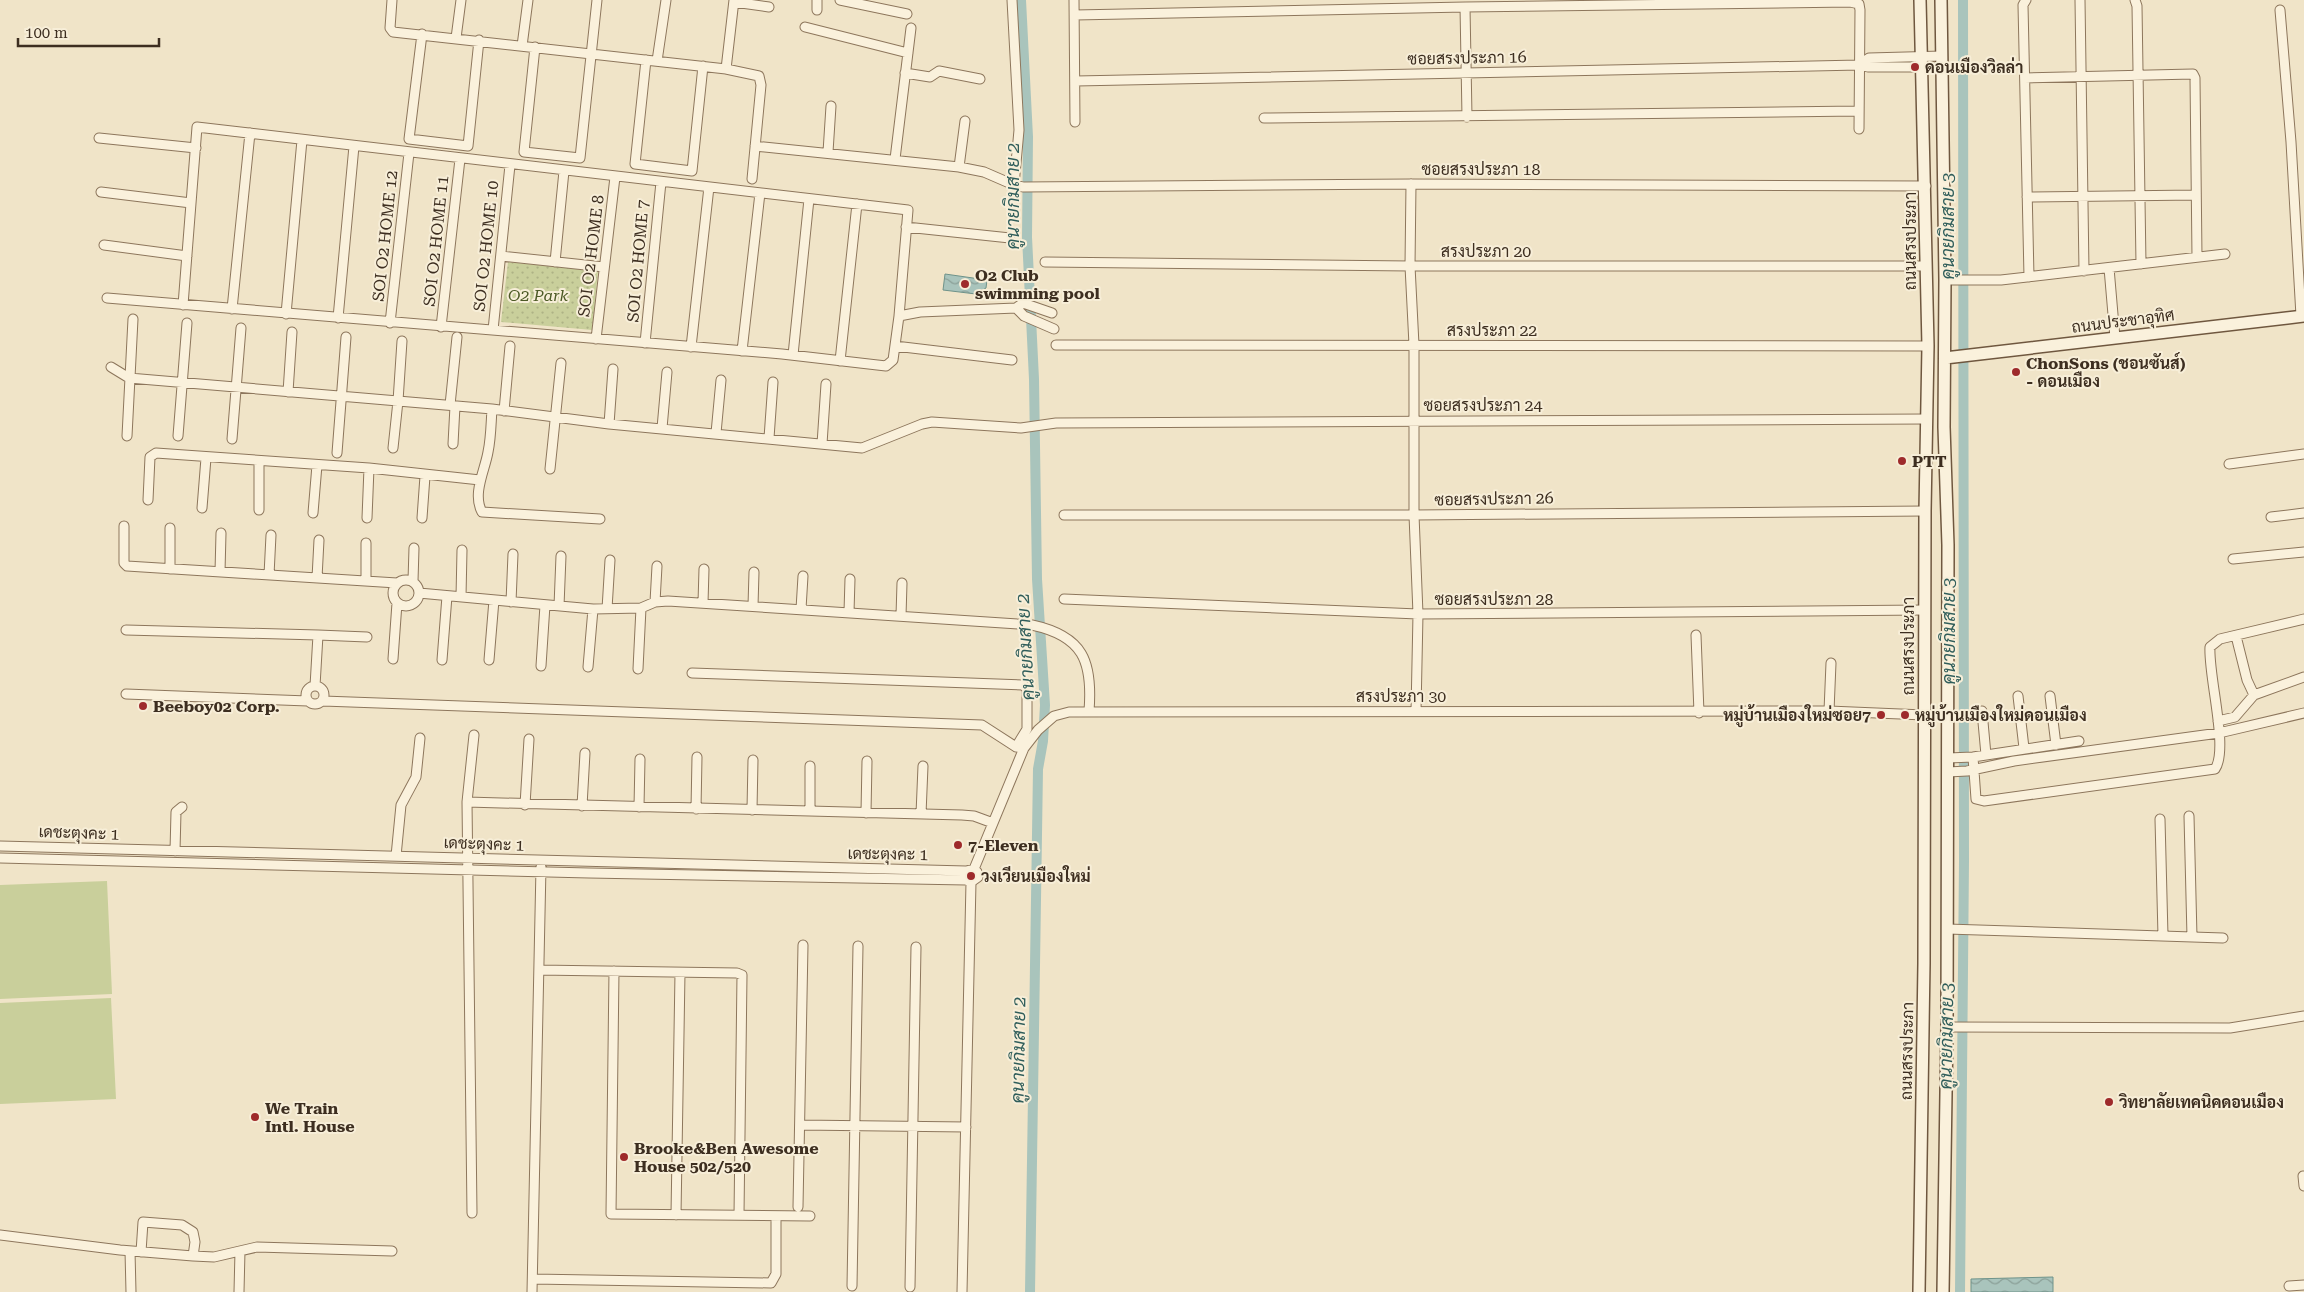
<svg xmlns="http://www.w3.org/2000/svg" width="2304" height="1292" font-family="'Roboto Serif',Sarabun,serif">
<defs>
<pattern id="grass-dots" width="8" height="8" patternUnits="userSpaceOnUse" patternTransform="scale(1.25)"><rect width="8" height="8" fill="#c9cf9b"/><path d="M2 2h.1M6 6h.1" fill="none" stroke="#aeb285" stroke-width="1.8" stroke-linecap="round"/></pattern>
<pattern id="water-waves" width="16" height="10" patternUnits="userSpaceOnUse" patternTransform="scale(1.25)"><rect width="16" height="10" fill="#a9c4bc"/><path d="M0 5q4-4 8 0t8 0" fill="none" stroke="#8ba098"/></pattern>
</defs>
<rect width="100%" height="100%" fill="#f0e4c8"/>
<path fill="url(#grass-dots)" d="M508 262 598 271 592 330 501 322Z"/>
<path fill="#c9cf9b" d="M107 881 112 994 0 999V885Z
M111 998 116 1099 0 1104V1003Z"/>
<path fill="url(#water-waves)" stroke="#6f938a" d="M945 274 987 280 986 288 976 294 943 290Z
M2053 1277V1292H1971V1279Z"/>
<g fill="none" stroke-linecap="round" stroke-linejoin="round">
<path stroke="#a9c4bc" stroke-width="10" d="M1021 0 1028 137 1027 237 1034 379 1037 579 1045 705 1043 741 1038 769 1030 1292
M1960 1292 1964 861 1963 0"/>
<g stroke="#8d765c" stroke-width="11">
<path id="street" d="M392 0 390 28 393 32 726 69 759 76 761 85 752 179
M817 0V10
M840 0 907 14
M1012 0 1019 130 1014 185
M1074 0 1075 122
M2026 0 2023 5 2029 277
M2080 0 2084 271
M2135 0 2137 6 2141 264
M734 2 769 7
M1465 7 1467 117
M2280 10 2291 142 2301 316
M1075 15 1465 7 1850 2 1859 4 1860 10 1859 129
M805 27 908 53
M422 34 409 139 468 146 479 40
M456 38 461 0
M522 46 528 0
M535 47 524 152 580 158 597 0
M646 60 635 164 692 171 703 66
M657 61 666 0
M1859 65 1869 58 1942 56
M726 69 734 0
M905 73 930 77 939 71 980 79
M2025 78 2193 74 2195 78 2197 257
M1076 81 1859 65 1868 67H1941
M1264 118 1858 111
M99 138 196 148
M755 146 959 167 984 172 1014 185 1023 187 1411 184 1926 186
M828 152 831 106
M895 159 911 28
M959 167 965 121
M1411 184 1410 266 1414 345V515L1418 614 1416 711
M101 192 191 203
M2027 197 2196 195
M906 227 1010 238
M104 245 187 256
M501 256 604 267
M555 262 564 171
M1045 262 1410 266H1926
M2109 268 2115 338
M1945 280H2001L2225 254
M107 298 782 354 886 366 893 360 899 316 920 312 1016 308
M183 305 197 127 908 210 899 316
M232 309 250 133
M1052 313 1023 303 1016 308 1024 316 1054 329
M286 314 302 140
M338 318 354 146
M390 323 409 153
M441 327 460 159
M493 330 510 165
M596 339 615 177
M645 343 661 182
M1056 345 1928 346
M895 346 1012 360
M691 347 709 187
M742 351 760 193
M793 355 809 199
M840 361 857 204
M111 367 129 378 492 409 609 424 862 448 922 424 932 422 1021 428 1056 423 1926 419
M288 392 292 332
M450 405 457 337
M492 409C491 423 491 438 488 452 485 470 472 494 482 512L600 519
M504 411 510 346
M609 424 613 369
M662 428 667 372
M716 433 721 380
M127 436 133 319
M178 436 187 323
M769 438 773 382
M232 439 241 328
M453 444 455 406
M822 444 826 384
M393 448 398 401 402 341
M337 453 346 337
M2229 464 2304 454
M550 469 561 363
M148 500 150 457 156 453 369 468 480 480
M202 508 206 458
M259 510V462
M313 513 317 465
M1064 515H1414L1925 511
M2271 517 2304 513
M367 518 369 468
M422 518 425 476
M124 526V563L127 566 397 583
M2233 559 2304 552
M170 569V528
M220 572 221 533
M269 575 271 535
M317 578 319 540
M393 593a13 13 0 1 1 26 0a13 13 0 1 1-26 0Z
M366 581V543
M413 581 414 548
M419 593 593 609 641 608 655 602 668 601 1032 625C1083 636 1093 661 1089 711
M461 597 462 550
M1064 599 1418 614 1925 610
M511 602 513 554
M655 602 657 566
M703 603 704 569
M559 606 561 556
M753 606 754 572
M607 609 610 560
M801 609 803 576
M849 612 850 579
M901 616 902 583
M126 630 318 635 315 686
M318 635 367 637
M1696 635 1699 713
M2236 636 2247 680 2254 695
M393 659 397 603
M442 660 447 596
M489 660 494 600
M541 666 545 605
M588 667 593 609
M638 669 641 608
M692 673 1023 685 1027 689V729L1016 747
M306 695a9 9 0 1 1 18 0a9 9 0 1 1-18 0Z
M126 694 308 701
M2018 696 2024 748
M2050 696 2056 745
M323 701 982 725 1016 747 1024 748
M1829 711 1831 663
M1982 711 1986 755
M2218 721 2235 717 2254 695 2304 677
M1973 757 1976 799 1984 801 2215 769C2229 749 2208 675 2210 647L2220 639 2304 619
M1948 758 1973 757 2079 741
M1948 772 1967 771 2014 761 2219 733 2304 713
M467 802 962 815 974 816 993 823
M525 805 529 739
M582 806 585 753
M639 807 640 759
M696 809 697 757
M752 810 753 760
M810 811V766
M866 813 867 761
M921 814 923 766
M2189 816 2192 937
M2160 819 2163 936
M0 846 966 871
M175 851 176 812 182 807
M396 856 401 805 416 777 420 738
M0 858 589 873 966 880 971 882 978 877 977 872 974 869 966 871 964 875 966 880
M974 869 1024 748 1038 730 1054 716 1069 712 1829 711 1924 715
M1947 929 2223 938
M539 970 737 973 742 975 739 1215
M614 971 611 1214 810 1216
M1947 1027 2230 1028 2304 1016
M800 1125 966 1127
M2303 1176 2304 1186
M798 1207 803 945
M472 1213 467 802 474 735
M676 1215 680 973
M0 1235 120 1250 193 1256 214 1257 257 1247 392 1251
M130 1251 131 1292
M141 1252 143 1222 182 1225 193 1232 195 1242 193 1256
M533 1279 771 1283 776 1274V1216
M852 1286 858 946
M2289 1286 2304 1285
M910 1287 916 947
M239 1292 240 1251
M532 1292 541 867
M962 1292 971 882"/>
</g>
<g stroke="#6f573f" stroke-width="14">
<path id="secondary" d="M1941 0 1945 280 1944 427 1948 545 1947 1027 1943 1292
M1945 358 2304 316
M1919 1292 1924 963 1925 511 1928 346 1920 0"/>
</g>
<use href="#street" stroke="#faf1dc" stroke-width="9"/>
<use href="#secondary" stroke="#faf1dc" stroke-width="11"/>
</g>
<g fill="#9e2a2b" stroke="#f7eed8" stroke-width="2">
<circle cx="1915" cy="67" r="5"/>
<circle cx="965" cy="284" r="5"/>
<circle cx="2016" cy="372" r="5"/>
<circle cx="1902" cy="461" r="5"/>
<circle cx="143" cy="706" r="5"/>
<circle cx="1881" cy="715" r="5"/>
<circle cx="1905" cy="715" r="5"/>
<circle cx="958" cy="845" r="5"/>
<circle cx="971" cy="876" r="5"/>
<circle cx="2109" cy="1102" r="5"/>
<circle cx="255" cy="1117" r="5"/>
<circle cx="624" cy="1157" r="5"/>
</g>
<g text-anchor="middle" dominant-baseline="central" stroke-width="4" stroke-linejoin="round" paint-order="stroke">
<g font-size="16" fill="#3d2e20" stroke="#f7eed8">
<text transform="translate(1467 58) rotate(-1)">ซอยสรงประภา 16</text>
<text x="1481" y="169">ซอยสรงประภา 18</text>
<text transform="translate(385 236) rotate(-84)">SOI O2 HOME 12</text>
<text transform="translate(436 241) rotate(-84)">SOI O2 HOME 11</text>
<text transform="translate(1910 241) rotate(-90)">ถนนสรงประภา</text>
<text transform="translate(486 246) rotate(-84)">SOI O2 HOME 10</text>
<text x="1486" y="251">สรงประภา 20</text>
<text transform="translate(591 256) rotate(-83)">SOI O2 HOME 8</text>
<text transform="translate(638 261) rotate(-85)">SOI O2 HOME 7</text>
<text transform="translate(2123 321) rotate(-7)">ถนนประชาอุทิศ</text>
<text x="1492" y="330">สรงประภา 22</text>
<text x="1483" y="405">ซอยสรงประภา 24</text>
<text transform="translate(1494 499) rotate(-1)">ซอยสรงประภา 26</text>
<text x="1494" y="599">ซอยสรงประภา 28</text>
<text transform="translate(1908 646) rotate(-90)">ถนนสรงประภา</text>
<text x="1401" y="696">สรงประภา 30</text>
<text transform="translate(79 833) rotate(2)">เดชะตุงคะ 1</text>
<text transform="translate(484 844) rotate(2)">เดชะตุงคะ 1</text>
<text transform="translate(888 854) rotate(1)">เดชะตุงคะ 1</text>
<text transform="translate(1907 1051) rotate(-89)">ถนนสรงประภา</text>
</g>
<g font-size="16" font-weight="bold" fill="#3d2e20" stroke="#f7eed8" text-anchor="start">
<text x="1925" y="67">ดอนเมืองวิลล่า</text>
<text x="975" y="275">O2 Club<tspan x="975" dy="18">swimming pool</tspan></text>
<text x="2026" y="363">ChonSons (ชอนซันส์)<tspan x="2026" dy="18">- ดอนเมือง</tspan></text>
<text x="1912" y="461">PTT</text>
<text x="153" y="706">Beeboy02 Corp.</text>
<text x="1871" y="715" text-anchor="end">หมู่บ้านเมืองใหม่ซอย7</text>
<text x="1915" y="715">หมู่บ้านเมืองใหม่ดอนเมือง</text>
<text x="968" y="845">7-Eleven</text>
<text x="981" y="876">วงเวียนเมืองใหม่</text>
<text x="2119" y="1102">วิทยาลัยเทคนิคดอนเมือง</text>
<text x="265" y="1108">We Train<tspan x="265" dy="18">Intl. House</tspan></text>
<text x="634" y="1148">Brooke&amp;Ben Awesome<tspan x="634" dy="18">House 502/520</tspan></text>
</g>
<g font-size="16" font-style="italic" fill="#4d5a26" stroke="#f7eed8">
<text x="538" y="295">O2 Park</text>
</g>
<g font-size="18" font-style="italic" fill="#2f5d5a" stroke="#f7eed8">
<text transform="translate(1012 196) rotate(-90)">คูนายกิมสาย 2</text>
<text transform="translate(1947 226) rotate(-90)">คูนายกิมสาย 3</text>
<text transform="translate(1948 631) rotate(-90)">คูนายกิมสาย 3</text>
<text transform="translate(1025 647) rotate(-93)">คูนายกิมสาย 2</text>
<text transform="translate(1946 1036) rotate(-89)">คูนายกิมสาย 3</text>
<text transform="translate(1018 1050) rotate(-89)">คูนายกิมสาย 2</text>
</g>
</g>
<path d="M18 38v8h141v-8" fill="none" stroke="#3d2e20" stroke-width="2.5"/>
<text x="25" y="38" font-size="15" fill="#3d2e20" stroke="#f7eed8" stroke-width="4" paint-order="stroke">100 m</text>
</svg>
